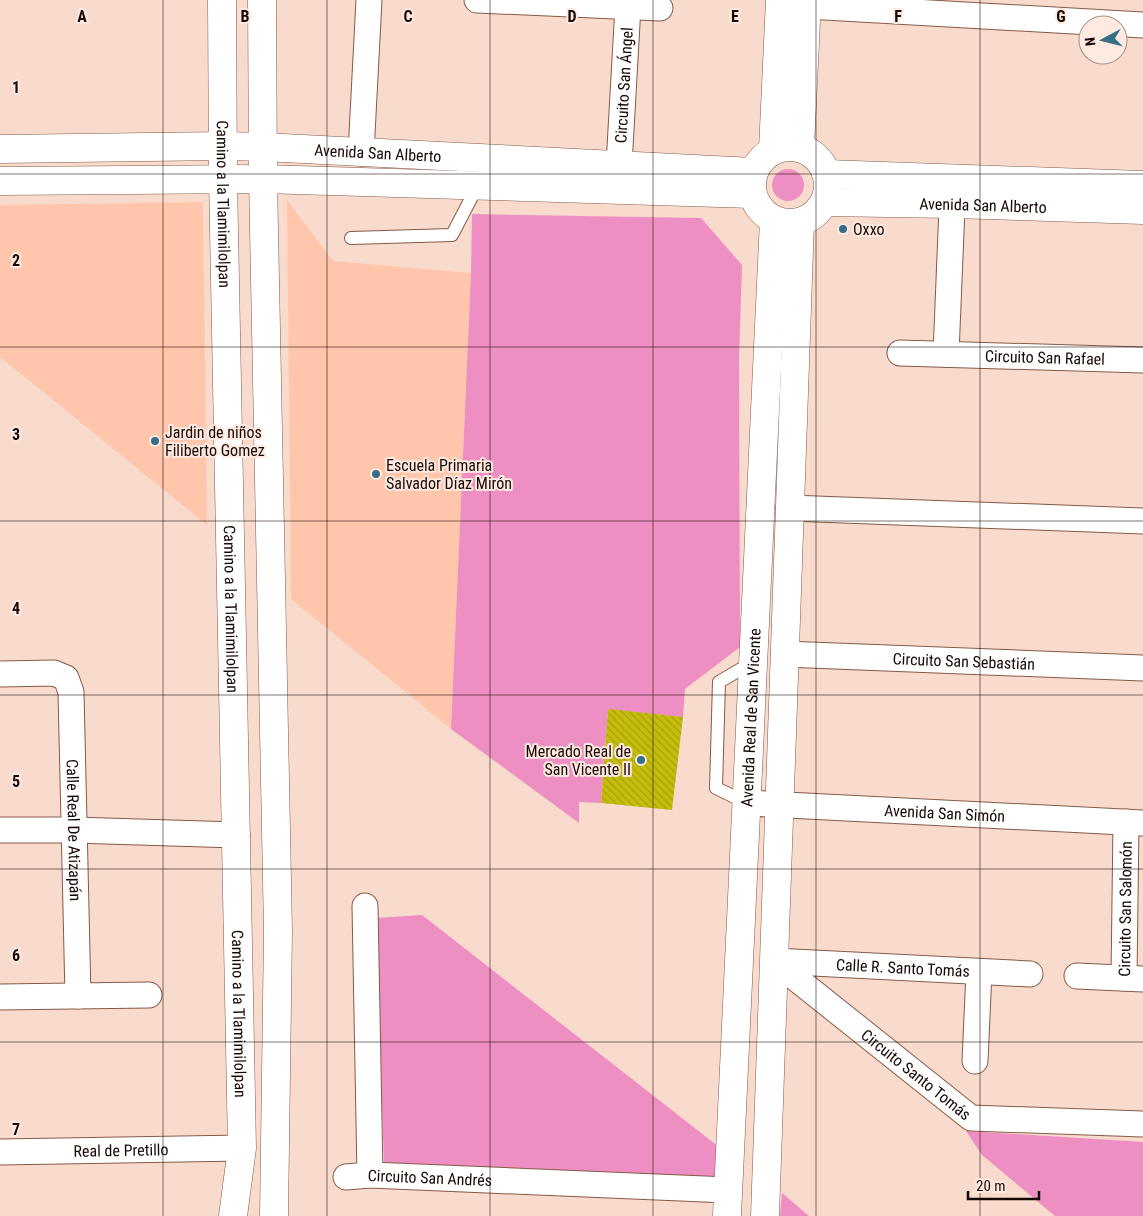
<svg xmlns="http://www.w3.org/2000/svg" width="1143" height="1216" font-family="'Roboto Condensed',sans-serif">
<defs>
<pattern id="building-back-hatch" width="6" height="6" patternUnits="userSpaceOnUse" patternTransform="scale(1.25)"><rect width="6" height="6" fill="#c5bc0c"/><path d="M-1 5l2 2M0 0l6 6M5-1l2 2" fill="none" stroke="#a8a00a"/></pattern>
</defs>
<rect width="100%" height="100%" fill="#f9dbcd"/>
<path fill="#ffc6ac" d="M287 200 333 261 471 273 451 729 291 599Z
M203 202 207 525 0 357V205Z"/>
<path fill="#ed8fc3" d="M772 185a16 16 0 1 1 32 0a16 16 0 1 1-32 0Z
M472 214 701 218 742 265 739 359 740 647 685 689 683 717 608 710 601 803 579 802V823L451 729 471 273Z
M422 915 719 1147 718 1180 384 1163 376 918Z
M966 1131 1143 1142V1216H1055L982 1155Z
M782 1193 809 1216H780Z"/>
<path fill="url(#building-back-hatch)" d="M608 709 683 717 672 810 601 803Z"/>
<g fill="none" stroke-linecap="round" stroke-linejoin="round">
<g stroke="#855a46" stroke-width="14">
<path id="lane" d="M351 238 452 235 478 185
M747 803 716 788 719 682 753 662"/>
</g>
<g stroke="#855a46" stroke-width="27">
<g id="street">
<path d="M477 0 660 8"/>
<path d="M807 6 1143 25"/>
<path d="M361 153 369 0"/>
<path id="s1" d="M619 165 628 6"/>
<path id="s2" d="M900 353 1143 360"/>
<path d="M946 354 953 183"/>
<path d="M789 508 1143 521"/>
<path id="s3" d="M784 654 1143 668"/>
<path id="s4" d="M0 674 54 673 66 678 71 692 78 996"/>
<path id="s5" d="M747 803 1143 823"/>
<path d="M0 830H73L237 835"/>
<path d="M365 906 370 1175"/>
<path id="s6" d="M774 961 971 1118 1143 1124"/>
<path id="s7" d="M774 961 1030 974"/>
<path d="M1077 976 1143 979"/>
<path id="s8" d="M1124 978 1126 822"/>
<path d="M0 997 149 995"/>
<path d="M975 1061 979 972"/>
<path id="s9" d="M0 1152 242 1148"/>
<path id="s10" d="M346 1177 370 1175 728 1190"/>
</g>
</g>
<g stroke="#855a46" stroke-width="29">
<g id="secondary">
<path id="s11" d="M222 0 223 179 242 1148 233 1216"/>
<path d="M262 0 263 179 278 931 274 1216"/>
<circle cx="790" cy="185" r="38"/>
<path d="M800 147 807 0"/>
<path id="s12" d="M0 149 223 146 263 147 753 172"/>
<path d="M773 150 780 0"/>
<path d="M826 174 1143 185"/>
<path d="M0 181 263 179 752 194"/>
<path id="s13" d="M824 202 953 204 1143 210"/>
<path id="s14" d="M727 1216 774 220"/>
<path d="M765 1216 800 222"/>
</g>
</g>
<use href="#lane" stroke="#fff" stroke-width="12"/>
<use href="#street" stroke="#fff" stroke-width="25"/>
<use href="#secondary" stroke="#fff" stroke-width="28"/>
</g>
<path fill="none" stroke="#180803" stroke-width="1" stroke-opacity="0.55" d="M163 0V1216M327 0V1216M490 0V1216M653 0V1216M816 0V1216M980 0V1216M0 174H1143M0 347H1143M0 521H1143M0 695H1143M0 869H1143M0 1042H1143"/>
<g fill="#336f87" stroke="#ffeae1" stroke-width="2">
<circle cx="843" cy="229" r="5"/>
<circle cx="155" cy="441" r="5"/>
<circle cx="376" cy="474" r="5"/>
<circle cx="641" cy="760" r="5"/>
</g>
<g text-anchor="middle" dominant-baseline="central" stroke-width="4" stroke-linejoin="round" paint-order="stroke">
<g font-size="16" fill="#180803" stroke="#ffeae1">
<text stroke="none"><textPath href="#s1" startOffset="80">Circuito San Ángel</textPath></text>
<text stroke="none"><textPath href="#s12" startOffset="378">Avenida San Alberto</textPath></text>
<text stroke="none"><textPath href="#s11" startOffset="204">Camino a la Tlamimilolpan</textPath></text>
<text stroke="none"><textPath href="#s13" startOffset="159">Avenida San Alberto</textPath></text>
<text stroke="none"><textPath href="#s2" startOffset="145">Circuito San Rafael</textPath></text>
<text stroke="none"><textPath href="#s11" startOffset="609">Camino a la Tlamimilolpan</textPath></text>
<text stroke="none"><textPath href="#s3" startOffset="180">Circuito San Sebastián</textPath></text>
<text stroke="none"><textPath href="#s14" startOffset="499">Avenida Real de San Vicente</textPath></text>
<text stroke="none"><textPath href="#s5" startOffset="198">Avenida San Simón</textPath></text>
<text stroke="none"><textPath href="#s4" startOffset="220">Calle Real De Atizapán</textPath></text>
<text stroke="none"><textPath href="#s8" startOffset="69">Circuito San Salomón</textPath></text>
<text stroke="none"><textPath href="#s7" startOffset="129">Calle R. Santo Tomás</textPath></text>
<text stroke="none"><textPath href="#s11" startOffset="1014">Camino a la Tlamimilolpan</textPath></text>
<text stroke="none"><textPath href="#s6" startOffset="182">Circuito Santo Tomás</textPath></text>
<text stroke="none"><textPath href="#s9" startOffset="121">Real de Pretillo</textPath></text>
<text stroke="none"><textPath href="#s10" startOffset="84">Circuito San Andrés</textPath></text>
</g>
<g font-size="16" fill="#180803" stroke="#ffeae1" text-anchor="start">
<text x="853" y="229">Oxxo</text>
<text x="165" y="432">Jardin de niños<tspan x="165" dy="18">Filiberto Gomez</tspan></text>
<text x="386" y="465">Escuela Primaria<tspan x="386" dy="18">Salvador Díaz Mirón</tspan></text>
<text x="631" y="751" text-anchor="end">Mercado Real de<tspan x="631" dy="18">San Vicente II</tspan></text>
</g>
</g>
<g font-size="16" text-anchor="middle" font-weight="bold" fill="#180803" stroke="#ffeae1" stroke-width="4" stroke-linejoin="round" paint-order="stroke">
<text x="82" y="22">A</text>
<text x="245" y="22">B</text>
<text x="408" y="22">C</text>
<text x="572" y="22">D</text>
<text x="735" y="22">E</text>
<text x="898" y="22">F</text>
<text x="1061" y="22">G</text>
<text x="16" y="93">1</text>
<text x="16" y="266">2</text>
<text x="16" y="440">3</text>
<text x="16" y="614">4</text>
<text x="16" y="787">5</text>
<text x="16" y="961">6</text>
<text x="16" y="1135">7</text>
</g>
<g transform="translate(1103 40) rotate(263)"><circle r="24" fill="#ffeae1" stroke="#a39088"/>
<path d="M0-4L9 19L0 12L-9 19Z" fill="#336f87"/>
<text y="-8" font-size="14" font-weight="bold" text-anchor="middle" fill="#180803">N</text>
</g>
<path d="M968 1191v8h71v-8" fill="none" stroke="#180803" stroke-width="2.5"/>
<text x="976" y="1191" font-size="15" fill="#180803" stroke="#ffeae1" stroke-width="4" paint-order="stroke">20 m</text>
</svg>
